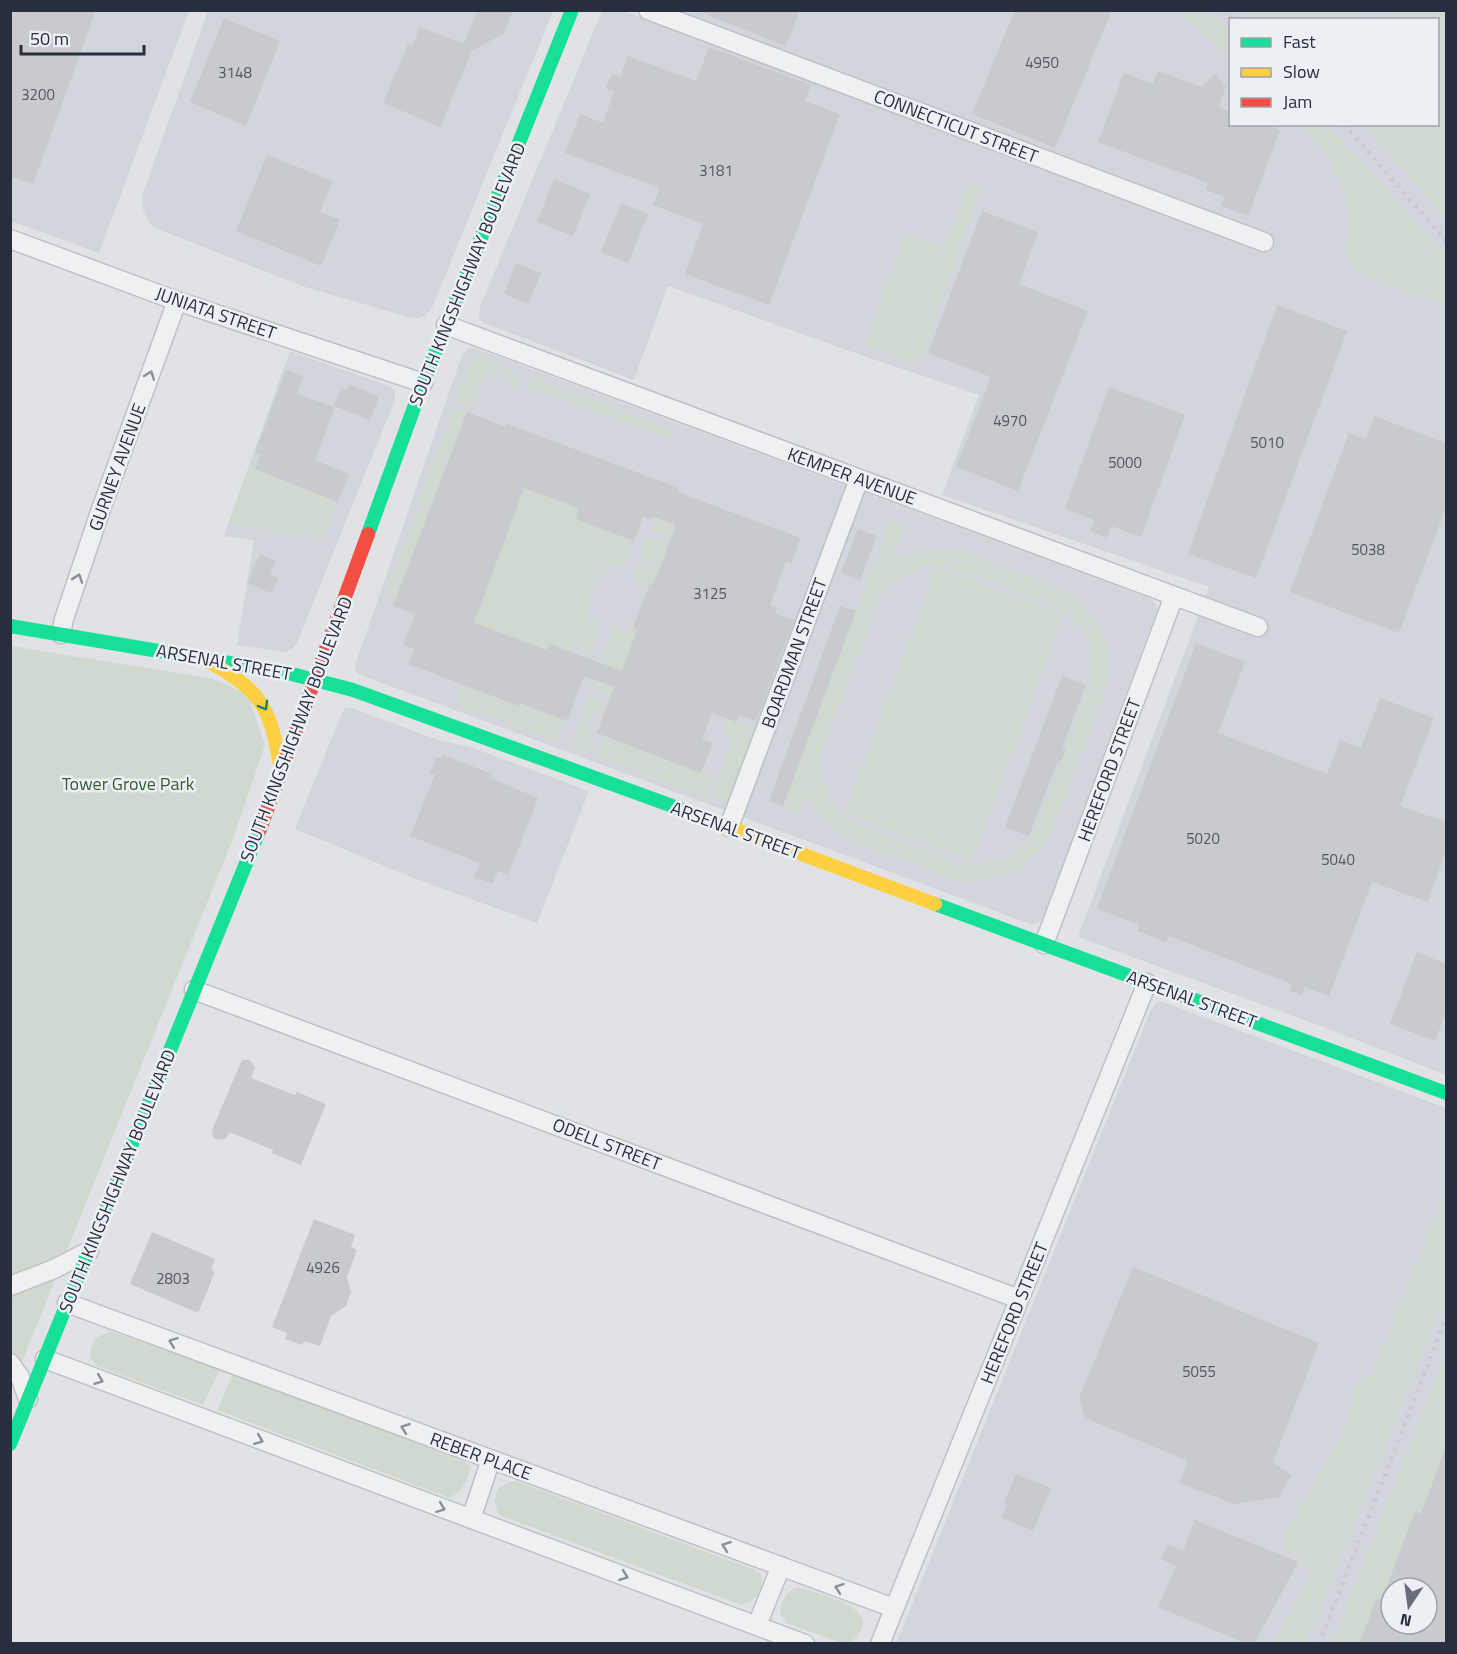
<svg xmlns="http://www.w3.org/2000/svg" width="1457" height="1654" font-family="'Titillium Web',sans-serif">
<rect width="100%" height="100%" fill="#e0e2e5"/>
<path fill="#d1d5dc" fill-rule="evenodd" d="M10 11H189L99 253 11 221Z
M208 11H553L432 308 426 315 420 318H412L305 287 155 228 148 221 143 210 142 196Z
M602 11H624L844 92 850 77 676 11H1446V1075L1323 1027 1078 937 1209 587 942 495 979 395 858 354 668 286 634 380 484 323 479 318 480 307ZM1230 20H1438V124H1230Z
M469 348H475L1151 599 1156 604 1157 610 1042 919 1037 924H1030L358 674 355 669 356 663 462 355Z
M290 351 389 386 395 391V400L296 645 291 650 286 652 237 645 254 540 224 536Z
M349 707 438 740 473 748 589 791 537 923 416 879 295 829 342 713 344 709Z
M1157 1002H1163L1446 1108V1643L896 1644 1151 1010ZM1391 1588H1427V1624H1391Z"/>
<path fill="#d0d9d0" fill-rule="evenodd" d="M1178 11H1207L1230 31V57Z
M1247 11H1361L1357 20 1257 19Z
M1391 11H1446V219L1364 125 1438 124V20L1387 19Z
M1303 125H1329L1446 257V305L1364 275 1352 265 1347 251 1350 222 1344 191 1327 157Z
M974 183 981 184V189L919 362 916 364 867 345 866 341 906 233 944 248 968 185Z
M473 355 522 374 515 391 511 390 512 381 486 371 474 404 471 406 455 400Z
M533 378 670 429 671 438 536 390 529 394 530 382Z
M452 408 466 413 429 510 418 506Z
M249 466 338 502 323 539 228 524Z
M524 488 579 508 576 519 634 541 624 568 608 562 604 571H601C595 582 590 593 588 606L590 607 587 617 602 623 591 653 573 646 570 652 547 650 474 623Z
M416 510 428 515 396 599 389 597 387 592Z
M656 517 677 523 671 538 650 531Z
M891 519 905 525 894 555 897 558C920 549 940 547 964 552L1064 591C1088 605 1108 633 1109 662 1110 688 1096 714 1087 738 1075 771 1062 804 1049 837 1029 870 999 883 961 881L850 840C832 829 819 815 809 796H806L799 814 782 808ZM928 565C955 566 979 577 1003 586 1054 605 1107 619 1088 688L1035 829C1018 860 987 869 955 861L858 825C830 809 816 779 823 747L882 593C895 579 910 571 928 565Z
M648 536 669 544 662 564 641 556Z
M638 562 660 570 654 584 650 583 648 588 635 583 638 573 635 572Z
M937 567 1064 614 972 860 845 813Z
M614 629 629 633H636L622 671 600 663Z
M11 646 214 679 248 695 265 745 234 836 11 1389Z
M598 673 621 682 615 698 592 689Z
M463 685 518 706 520 703 567 721 554 740 456 704Z
M589 696 608 704 605 712 593 709 585 730 594 734 587 752 574 747 577 729Z
M728 719 755 729 726 804 711 798 733 740 722 735Z
M604 736 713 777 706 797 596 756Z
M1446 1191V1295L1307 1643H1275C1285 1618 1301 1597 1312 1572L1281 1542 1346 1428 1357 1379 1371 1378Z
M112 1332 220 1369 203 1405 97 1366 90 1357C91 1341 96 1334 112 1332Z
M1446 1353V1446L1421 1514 1415 1512 1382 1600 1377 1598 1359 1643 1332 1644Z
M233 1374 464 1461 470 1467C467 1482 463 1490 450 1498L217 1410Z
M516 1481 752 1569 761 1574C764 1590 756 1601 741 1605L499 1515C490 1497 496 1484 516 1481Z
M795 1588H802C820 1595 876 1605 860 1632 855 1640 851 1643 841 1643L787 1623 780 1614C781 1602 784 1594 795 1588Z"/>
<path fill="#c8cacd" fill-rule="evenodd" d="M10 10H96L33 184 10 176Z
M477 10H513L504 33 472 51 440 127 383 103 408 44 412 46 420 27 464 44Z
M695 10H800L786 46Z
M1015 10H1112L1055 148 972 114Z
M224 18 280 41 246 126 190 102Z
M709 47 811 85 805 101 840 114 769 305 685 274 703 224 653 205 660 188 565 153 580 114 603 123 614 91 606 88 612 74 620 77 628 56 696 81Z
M1158 71 1202 87 1215 74 1226 86 1219 107 1230 111V124H1266L1280 130 1248 216 1221 206 1224 197 1206 190 1208 183 1098 142 1124 73 1153 84Z
M267 155 333 181 320 212 340 220 321 266 236 231Z
M554 179 590 194 573 236 537 222Z
M621 203 648 214 628 263 601 252Z
M982 211 1038 232 1019 284 1088 311 1018 491 956 467 991 377 928 353Z
M516 263 541 273 528 304 504 294Z
M1277 305 1347 331 1256 578 1188 554Z
M286 370 303 376 297 394 335 407 315 460 349 474 338 502 255 469 261 454 255 452Z
M349 384 379 397 370 420 334 406 341 388 346 390Z
M1109 387 1185 415 1141 537 1111 526 1107 538 1090 531 1094 520 1065 509Z
M467 412 506 427 507 424 679 488 677 492 801 538 791 564 786 562 770 605 777 608 775 613 794 620 756 721 739 715 737 722 712 713 702 739 713 743 701 773 597 733 614 687 584 676 567 721 520 703 519 706 408 664 414 649 403 645 415 614 393 606ZM524 488 579 508 575 519 634 541 643 517 651 520 652 516 676 525 654 584 650 583 633 628 637 630 622 671 549 644 547 650 474 623Z
M1374 416 1446 443V507L1399 633 1290 592 1349 433 1366 439Z
M858 529 877 536 860 580 841 573Z
M260 554 276 561 270 574 278 578 271 593 247 583Z
M840 606 856 611 783 806 769 801Z
M1196 643 1245 662 1218 733 1327 774 1340 740 1361 748 1380 698 1434 718 1400 806 1446 822V850L1428 902 1372 882 1329 996 1305 987 1302 995 1289 991 1292 984 1169 936 1166 942 1137 931 1140 925 1097 909Z
M1062 676 1086 685 1062 748 1066 749 1061 761 1058 760 1029 836 1005 827Z
M443 755 492 774 490 778 538 798 508 875 498 871 492 884 474 877 480 863 410 836 435 775 430 773 436 757 441 758Z
M1417 952 1446 964V1012L1435 1041 1390 1024Z
M242 1060H250L255 1067 251 1078 295 1095 297 1092 326 1104 301 1165 272 1153 273 1150 230 1132 225 1139 218 1140 213 1137 212 1130Z
M314 1219 355 1235 351 1247 357 1250 347 1277 351 1292 346 1306 331 1316 320 1346 304 1341 302 1345 285 1339 287 1333 272 1327Z
M152 1232 215 1259 211 1269 215 1272 198 1313 130 1284Z
M1133 1267 1319 1343 1273 1462 1291 1476 1279 1497 1234 1504 1179 1483 1188 1461 1085 1418 1079 1398Z
M1445 1449 1446 1644H1359L1377 1598 1391 1603V1624H1427V1588H1386L1415 1512 1421 1514Z
M1016 1474 1051 1488 1033 1531 1002 1518 1007 1504 1004 1503Z
M1195 1520 1298 1562 1254 1644H1248L1158 1607 1176 1566 1161 1559 1168 1544 1183 1551Z"/>
<g fill="none" stroke-linecap="round" stroke-linejoin="round">
<g stroke="#bec0c3" stroke-width="21">
<path id="street" d="M648 10 1264 242
M10 239 177 301 423 383
M446 325 1258 627
M61 634 64 619 101 509 177 301
M729 827 859 479
M1044 944 1174 596
M194 990 1019 1299
M10 1286 54 1269 89 1251
M67 1303 894 1608
M45 1359 805 1644
M10 1363 20 1377 28 1399
M471 1519 491 1459
M757 1625 781 1566
M880 1644 1147 983"/>
</g>
<use href="#street" stroke="#eff0f2" stroke-width="18"/>
<path stroke="#16e098" stroke-width="14" d="M368 534 423 383 572 10
M10 626 284 672 353 690 689 812
M935 904 1446 1093
M10 1444 260 829"/>
<path stroke="#ffcf43" stroke-width="14" d="M202 658C262 690 270 705 281 771
M689 812 935 904"/>
<path stroke="#f24e42" stroke-width="14" d="M260 829 368 534"/>
<path stroke="#c8cacd" stroke-width="4.5" stroke-dasharray="3 6" stroke-linecap="butt" d="M1223 10 1234 20
M1344 124 1446 241
M1319 1644 1446 1318"/>
</g>
<defs><path id="oneway-chevron" d="M-2-3.5L2.5 0L-2 3.5" fill="none" stroke-width="1.6" stroke-linecap="round" stroke-linejoin="round" transform="scale(1.5)"/></defs>
<g stroke="#8a8f98">
<use href="#oneway-chevron" transform="translate(150 375) rotate(-70)"/>
<use href="#oneway-chevron" transform="translate(78 578) rotate(-71)"/>
<use href="#oneway-chevron" transform="translate(173 1342) rotate(-159)"/>
<use href="#oneway-chevron" transform="translate(99 1380) rotate(21)"/>
<use href="#oneway-chevron" transform="translate(405 1428) rotate(-160)"/>
<use href="#oneway-chevron" transform="translate(259 1440) rotate(21)"/>
<use href="#oneway-chevron" transform="translate(441 1508) rotate(21)"/>
<use href="#oneway-chevron" transform="translate(726 1546) rotate(-160)"/>
<use href="#oneway-chevron" transform="translate(624 1576) rotate(20)"/>
<use href="#oneway-chevron" transform="translate(839 1588) rotate(-160)"/>
</g>
<use stroke="#1f7e67" href="#oneway-chevron" transform="translate(264 706) rotate(60)"/>
<g text-anchor="middle" dominant-baseline="central" stroke-width="5" stroke-linejoin="round" paint-order="stroke">
<g font-size="15" fill="#4f5663">
<text x="1042" y="62">4950</text>
<text x="235" y="72">3148</text>
<text x="38" y="94">3200</text>
<text x="716" y="170">3181</text>
<text x="1010" y="420">4970</text>
<text x="1267" y="442">5010</text>
<text x="1125" y="462">5000</text>
<text x="1368" y="549">5038</text>
<text x="710" y="593">3125</text>
<text x="1203" y="838">5020</text>
<text x="1338" y="859">5040</text>
<text x="323" y="1267">4926</text>
<text x="173" y="1278">2803</text>
<text x="1199" y="1371">5055</text>
</g>
<g font-size="18" fill="#262e3f" stroke="#ecf0f5">
<text transform="translate(956 126) rotate(21)">CONNECTICUT STREET</text>
<text transform="translate(467 274) rotate(-68)">SOUTH KINGSHIGHWAY BOULEVARD</text>
<text transform="translate(216 313) rotate(19)">JUNIATA STREET</text>
<text transform="translate(117 467) rotate(-70)">GURNEY AVENUE</text>
<text transform="translate(852 476) rotate(20)">KEMPER AVENUE</text>
<text transform="translate(794 653) rotate(-70)">BOARDMAN STREET</text>
<text transform="translate(224 662) rotate(10)">ARSENAL STREET</text>
<text transform="translate(296 729) rotate(-69)">SOUTH KINGSHIGHWAY BOULEVARD</text>
<text transform="translate(1109 770) rotate(-70)">HEREFORD STREET</text>
<text transform="translate(736 830) rotate(20)">ARSENAL STREET</text>
<text transform="translate(1192 999) rotate(20)">ARSENAL STREET</text>
<text transform="translate(607 1144) rotate(21)">ODELL STREET</text>
<text transform="translate(117 1181) rotate(-68)">SOUTH KINGSHIGHWAY BOULEVARD</text>
<text transform="translate(1014 1313) rotate(-68)">HEREFORD STREET</text>
<text transform="translate(481 1456) rotate(20)">REBER PLACE</text>
</g>
<g font-size="18" fill="#395b33" stroke="#ecf0f5">
<text x="128" y="783">Tower Grove Park</text>
</g>
</g>
<rect width="1457" height="1654" fill="none" stroke="#262e3f" stroke-width="24"/>
<rect x="1229" y="18" width="210" height="108" fill="#ecf0f5" stroke="#9da2ac" stroke-width="1.5"/>
<rect x="1241" y="38" width="30" height="9" fill="#16e098" stroke="#9da2ac" stroke-width="1.5"/>
<text x="1283" y="48" font-size="18" fill="#262e3f">Fast</text>
<rect x="1241" y="68" width="30" height="9" fill="#ffcf43" stroke="#9da2ac" stroke-width="1.5"/>
<text x="1283" y="78" font-size="18" fill="#262e3f">Slow</text>
<rect x="1241" y="98" width="30" height="9" fill="#f24e42" stroke="#9da2ac" stroke-width="1.5"/>
<text x="1283" y="108" font-size="18" fill="#262e3f">Jam</text>
<g transform="translate(1409 1606) rotate(193)"><circle r="28" fill="#ecf0f5" stroke="#9da2ac" stroke-width="1.5"/>
<path d="M0-4.5L10 22L0 15L-10 22Z" fill="#676d79"/>
<text y="-9" font-size="16" font-weight="bold" text-anchor="middle" fill="#262e3f">N</text>
</g>
<path d="M21 45v9h123v-9" fill="none" stroke="#262e3f" stroke-width="3"/>
<text x="30" y="45" font-size="18" fill="#262e3f" stroke="#ecf0f5" stroke-width="4.5" paint-order="stroke">50 m</text>
</svg>
